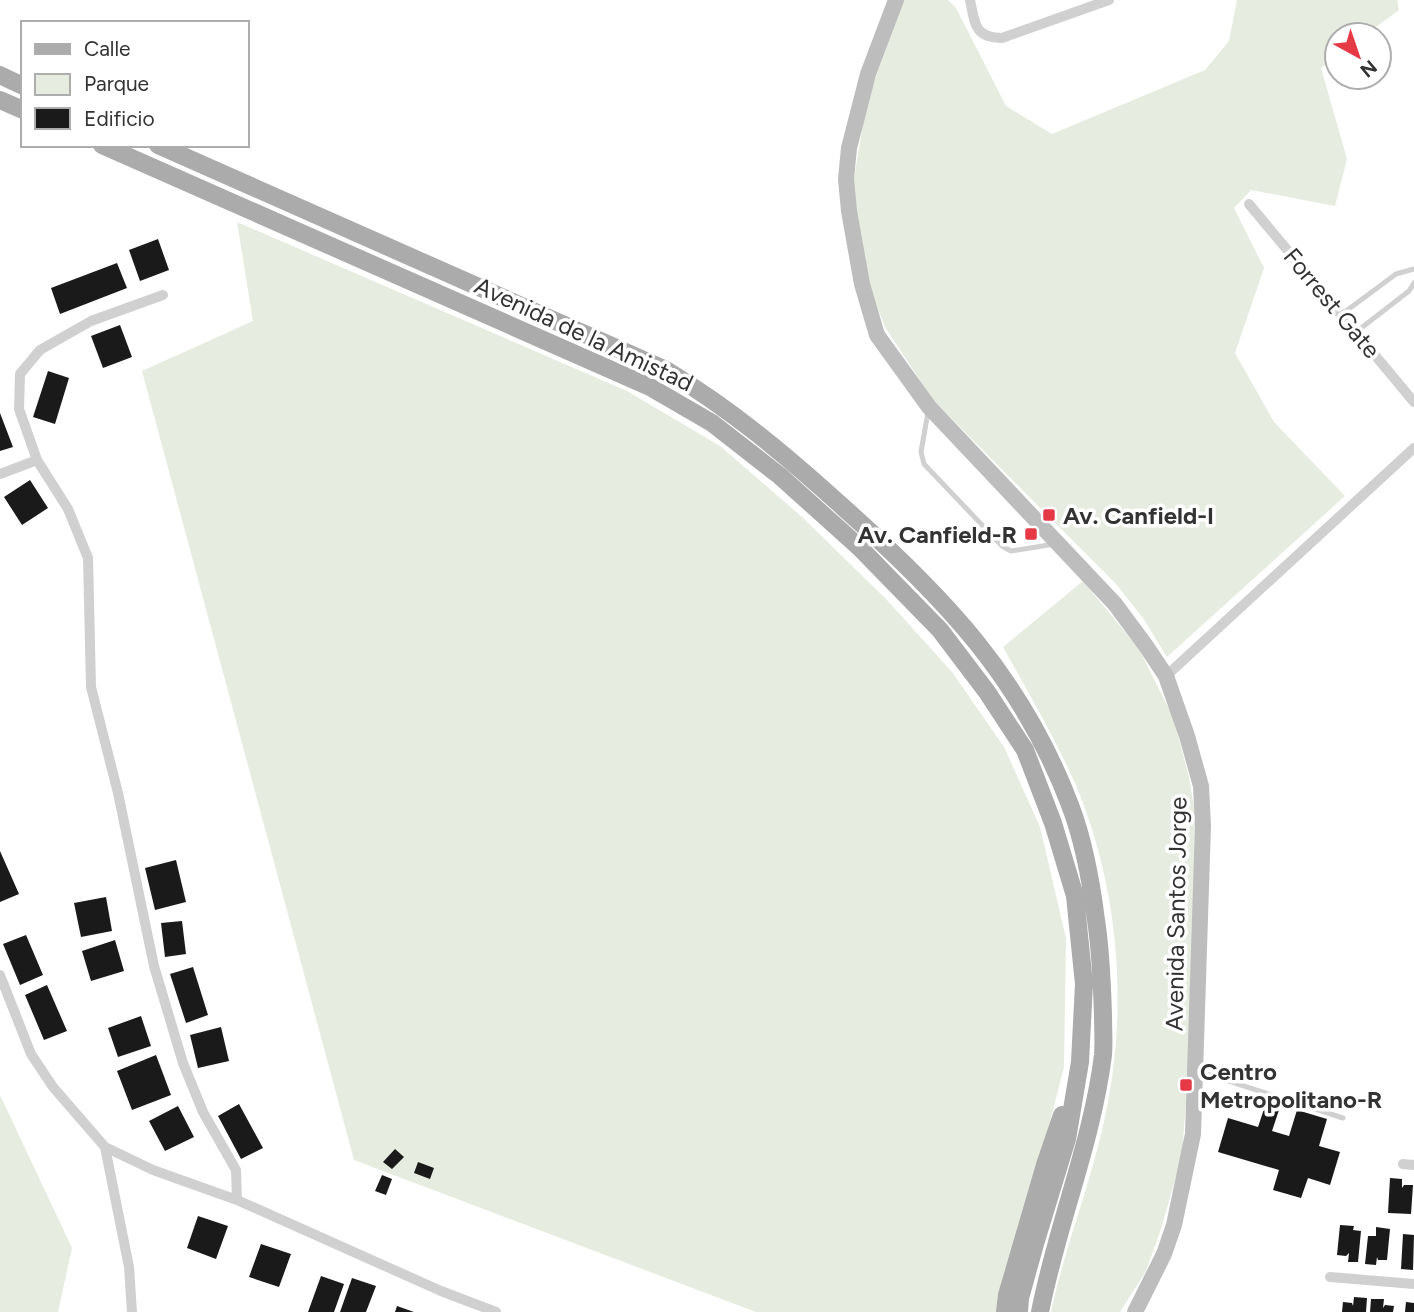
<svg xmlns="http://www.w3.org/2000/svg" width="1414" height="1312" font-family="Figtree,sans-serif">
<rect width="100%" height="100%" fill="#fff"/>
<path fill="#e6ecdf" d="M904 0H948L956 8 1006 106 1052 134 1205 70 1229 41 1237 0H1397L1399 10 1365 35H1337V56L1321 68 1347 159 1335 206 1251 190 1234 208 1264 268 1235 353 1274 422 1345 496 1167 657 1143 618 1116 584 933 400 885 327 868 283 851 196 867 101Z
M237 222 627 391 720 446 802 517 887 600 952 672 1004 747 1040 827 1066 938 1064 1067 1001 1312H756L354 1160 142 371 253 321Z
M1083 581 1139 649 1173 717 1189 777 1196 819 1189 1060 1182 1156 1161 1229 1146 1271 1120 1312H1051C1066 1241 1095 1174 1108 1102 1128 997 1117 882 1075 783 1054 736 1028 692 1003 647Z
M0 1095 72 1248 58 1312H0Z"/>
<path fill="#1a1a1a" d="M158 239 169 270 140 281 129 250Z
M117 263 127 288 60 314 51 288Z
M120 325 132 357 103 368 91 336Z
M48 371 69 378 55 424 33 417Z
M0 413 13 447 0 451Z
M30 480 48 508 22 525 4 497Z
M0 851 19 894 0 902Z
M176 860 186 902 155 910 145 868Z
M106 897 112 931 81 937 74 903Z
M182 921 186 954 165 957 161 923Z
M26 935 43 975 20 985 3 944Z
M115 940 124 971 91 981 82 951Z
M193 967 208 1015 186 1023 170 974Z
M47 985 67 1031 44 1040 25 995Z
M141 1016 151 1046 118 1057 108 1028Z
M221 1027 229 1061 198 1068 190 1035Z
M156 1055 171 1095 132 1110 117 1071Z
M1267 1100 1281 1104 1272 1131 1289 1136 1297 1110 1327 1119 1319 1146 1340 1152 1330 1185 1308 1178 1301 1198 1273 1190 1279 1170 1218 1152 1228 1118 1258 1127Z
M239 1104 263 1148 241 1159 218 1116Z
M178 1106 194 1137 165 1151 149 1121Z
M395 1149 404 1157 392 1169 383 1162Z
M418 1162 434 1168 430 1179 414 1173Z
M382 1175 392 1179 386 1195 375 1191Z
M1390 1178 1402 1179V1188L1404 1185H1413L1411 1214 1388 1213Z
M198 1216 228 1226 216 1259 187 1248Z
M1340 1225 1354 1226 1353 1230 1361 1231 1358 1262H1348L1349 1253 1346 1256 1337 1255Z
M1376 1227 1390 1229 1387 1260H1378L1377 1257 1376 1265 1365 1264 1368 1236H1376Z
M1403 1234 1414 1235 1413 1270 1401 1269Z
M261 1244 291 1254 279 1287 249 1277Z
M321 1276 344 1284 334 1312H308Z
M352 1278 376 1286 366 1312H340Z
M1354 1297 1367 1298 1366 1312H1342L1343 1302 1352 1303 1353 1306Z
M1371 1299H1384L1383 1308 1385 1305 1394 1306 1393 1312H1370Z
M1406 1302 1414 1303V1312H1405Z
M397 1306 414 1312H395Z"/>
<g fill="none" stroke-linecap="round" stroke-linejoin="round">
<path stroke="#d0d0d0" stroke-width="5" d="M1342 314 1396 274 1414 269
M1356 332 1409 291 1414 283
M928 412 921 452 924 464 1002 546 1011 551 1055 544
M1196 1073 1210 1075 1343 1118"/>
<path stroke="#d0d0d0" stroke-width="10" d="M970 0C975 23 974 38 1002 38L1109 0
M1249 204 1414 402
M163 295 91 321 40 350 20 374 19 409 37 460 68 509 88 558 91 687 118 793 154 966 183 1063 203 1112 236 1170 237 1200
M0 474 37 460
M1166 676 1414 448
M0 975 31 1054 53 1087 105 1147 153 1170 237 1200 441 1291 496 1312
M105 1147 129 1267 132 1312
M1403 1164 1414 1165
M1330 1277 1414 1284"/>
<path stroke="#bdbdbd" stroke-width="16" d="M896 0 868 74 849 148 846 179 849 211 862 284 877 335 929 407 1115 604 1146 646 1166 676 1187 736 1201 786 1203 826 1193 1134 1174 1225 1164 1254 1135 1312"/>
<path stroke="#ababab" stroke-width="18" d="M0 75 23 86
M0 100 23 110
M102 145 650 387 712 423 780 476 859 547 940 630 987 692 1025 750 1053 823 1075 896 1084 984 1080 1062 1067 1139 1035 1244 1020 1298 1019 1312
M158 145 666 370C732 410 787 456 844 508 943 596 1022 678 1070 805 1084 841 1091 881 1096 920 1101 952 1102 983 1103 1015 1103 1028 1104 1042 1103 1055 1092 1143 1057 1225 1040 1312
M1005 1312 1007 1295 1045 1165 1062 1115"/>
</g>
<g fill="#e63946" stroke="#fff" stroke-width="2.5">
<rect x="1042" y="508" width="14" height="14" rx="3.5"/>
<rect x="1024" y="527" width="14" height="14" rx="3.5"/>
<rect x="1179" y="1078" width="14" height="14" rx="3.5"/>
</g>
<g text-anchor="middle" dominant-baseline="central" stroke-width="7" stroke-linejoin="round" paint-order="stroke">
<g font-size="24" fill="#333" stroke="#fff">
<text transform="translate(1332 303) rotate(50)">Forrest Gate</text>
<text transform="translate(584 334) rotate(25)">Avenida de la Amistad</text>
<text transform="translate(1176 914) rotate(-89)">Avenida Santos Jorge</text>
</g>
<g font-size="24" font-weight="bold" fill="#333" stroke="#fff" text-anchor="start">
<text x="1063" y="515">Av. Canfield-I</text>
<text x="1017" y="534" text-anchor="end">Av. Canfield-R</text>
<text x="1200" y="1071">Centro<tspan x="1200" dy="28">Metropolitano-R</tspan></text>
</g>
</g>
<rect x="21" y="21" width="228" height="126" fill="#ffffff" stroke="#adadad" stroke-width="2"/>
<rect x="35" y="44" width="35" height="10" fill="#ababab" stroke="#adadad" stroke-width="2"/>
<text x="84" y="56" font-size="21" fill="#333333">Calle</text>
<rect x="35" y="74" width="35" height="21" fill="#e6ecdf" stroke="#adadad" stroke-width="2"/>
<text x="84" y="91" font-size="21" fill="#333333">Parque</text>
<rect x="35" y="108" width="35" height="21" fill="#1a1a1a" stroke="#adadad" stroke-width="2"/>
<text x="84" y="126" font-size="21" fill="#333333">Edificio</text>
<g transform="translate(1358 56) rotate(140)"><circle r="33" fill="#ffffff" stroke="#adadad" stroke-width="2"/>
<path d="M0-5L12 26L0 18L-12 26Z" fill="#e63946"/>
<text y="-10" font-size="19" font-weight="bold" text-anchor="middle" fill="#333333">N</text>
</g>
</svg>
